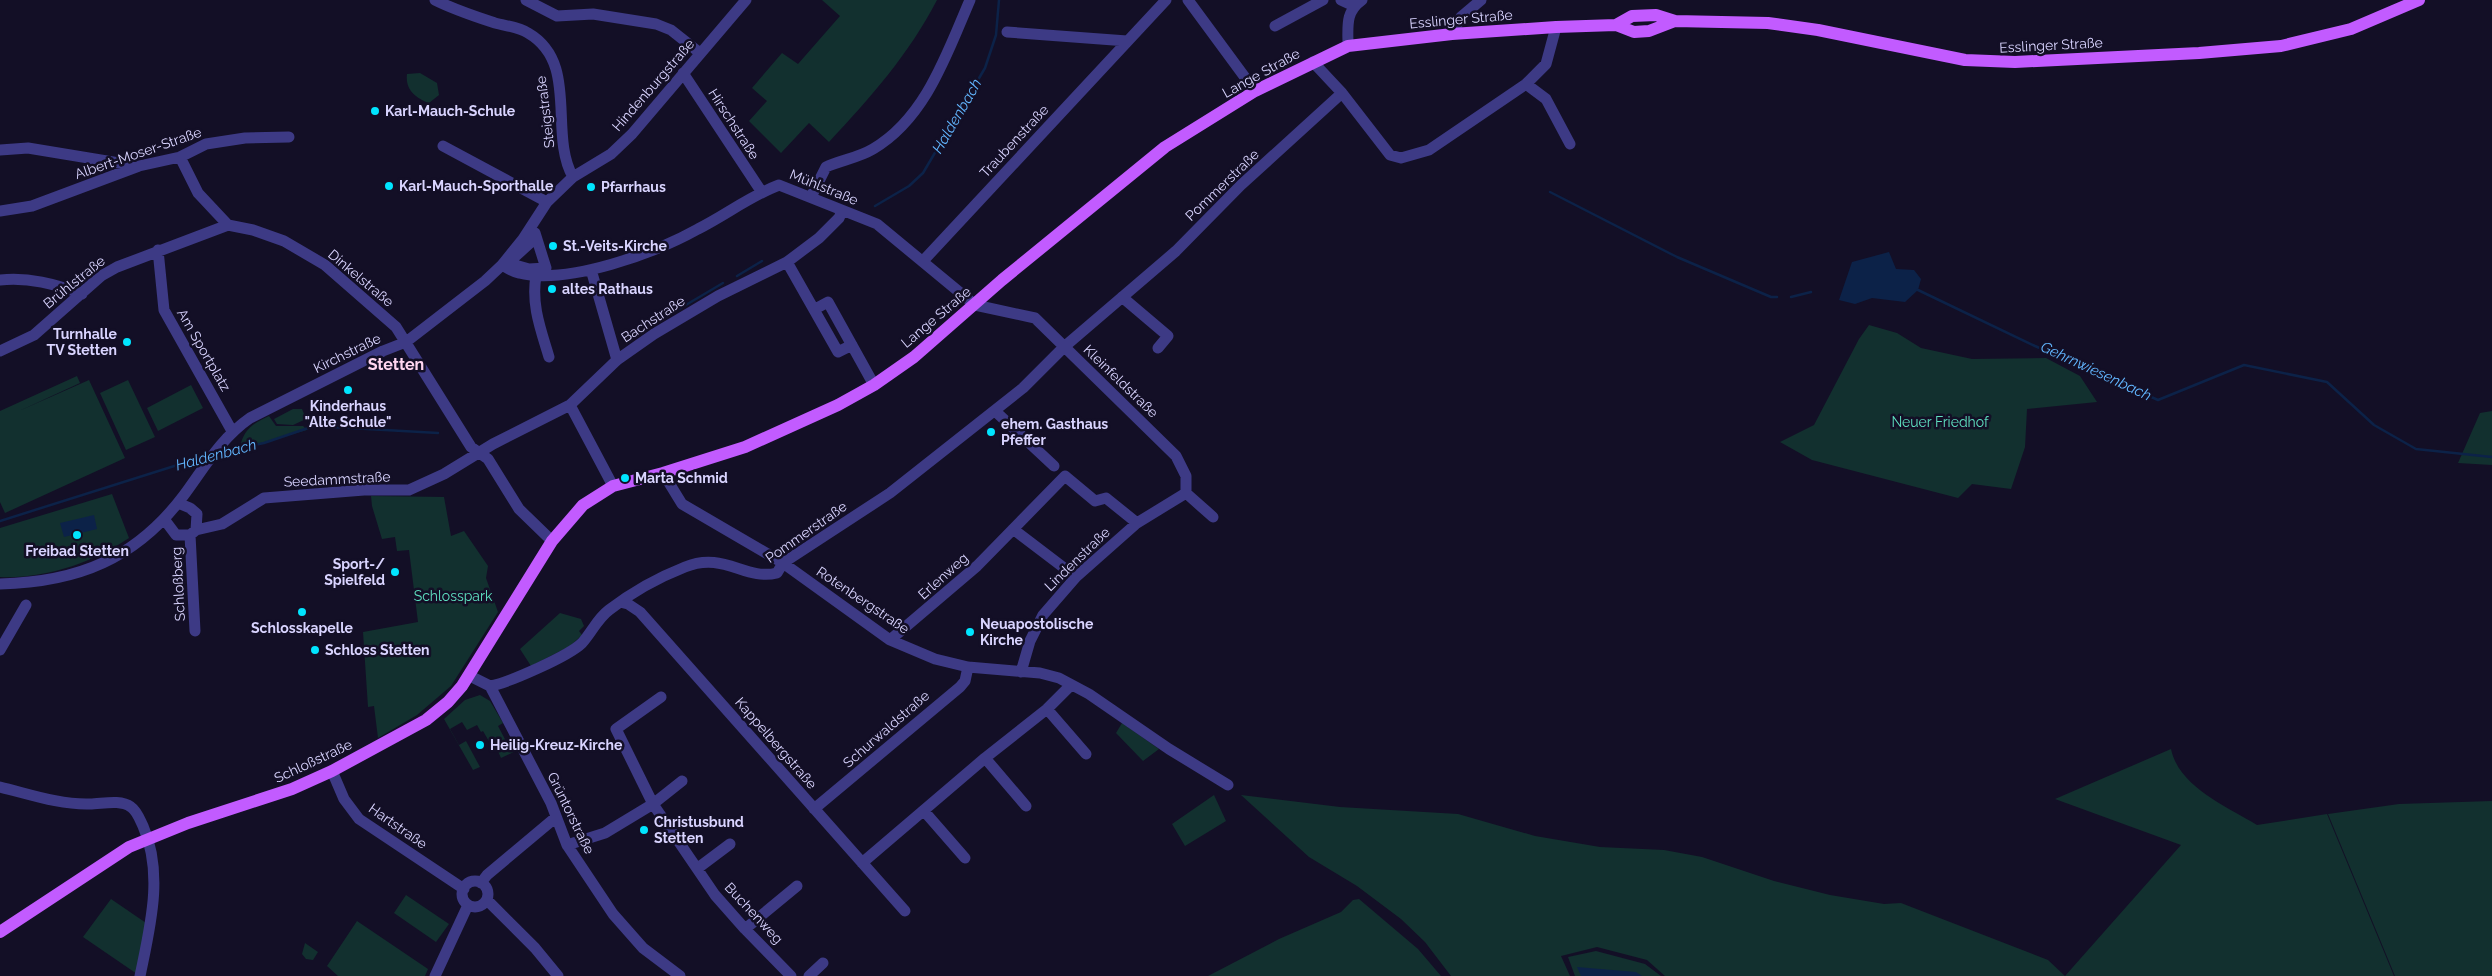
<svg xmlns="http://www.w3.org/2000/svg" width="2492" height="976" font-family="Raleway,sans-serif">
<rect width="100%" height="100%" fill="#130f26"/>
<path fill="#12302f" d="M822 0H937C909 54 871 97 829 142L809 123 781 153 749 121 767 101 752 88 782 53 798 64 840 16Z
M420 73 437 83 439 95 429 103C416 98 405 90 407 74Z
M1869 325 1897 333 1921 348 1972 359 2046 358 2080 376 2097 402 2027 409 2025 447 2011 489 1972 484 1958 498 1812 460 1780 442 1814 425 1859 339Z
M77 376 80 383 19 411 89 380 125 458 5 513 0 502V411Z
M128 380 155 437 126 450 100 393Z
M191 385 203 408 158 431 147 408Z
M293 409H302L306 419 293 425 277 424 274 419Z
M2492 411V465L2458 463 2480 413Z
M269 416 276 426H303L307 430 240 449C242 431 253 423 269 416Z
M112 494 129 538C92 563 45 579 0 577V528Z
M371 496 444 497 451 536 464 531 488 566 486 578 498 612 451 686 417 715 378 738 374 706 368 707 363 632 418 622 409 550 397 551 395 537 382 539 372 506Z
M560 613 581 619 584 626 579 631 582 635 570 646 531 666 520 649Z
M480 695 490 701 503 723 498 726 508 745 514 743 518 750 501 758 497 749 494 750 483 731 481 732 477 725 467 730 462 722 450 729 459 745 466 741 480 767 473 770 444 719 465 700Z
M1122 723 1159 749 1143 761 1116 733Z
M2171 749C2179 787 2226 806 2257 825L2327 814 2394 976H2065L2181 845 2055 799Z
M1214 795 1226 821 1185 846 1172 824Z
M1241 795 1340 807 1458 814 1535 836 1600 847 1664 850 1702 857 1774 881 1830 895 1884 904 1901 903 2048 960 2065 976H1665L1647 960 1597 947 1561 956 1570 976H1451L1425 942 1401 919 1357 886 1309 857Z
M2492 801V976H2395L2328 814 2399 804Z
M406 895 449 924 436 942 394 913Z
M111 899 149 925 140 976 83 937Z
M1359 899 1418 949 1441 976H1208L1279 939 1341 912 1353 900Z
M357 921 428 969 425 976H338L327 966Z
M305 943 318 952 313 960 306 959 302 954Z
M1596 951 1645 964 1661 976H1575L1568 957Z"/>
<path fill="#0c2248" d="M1889 252 1896 269 1914 270 1921 279 1918 290 1905 302 1872 298 1855 304 1839 300 1852 262Z
M94 515 97 529 64 537 60 523Z
M1577 967 1636 972 1642 976H1581Z"/>
<g fill="none" stroke-linecap="round" stroke-linejoin="round">
<path stroke="#0c2248" stroke-width="2.5" d="M1550 192 1677 257 1771 297H1777
M875 206 909 186 923 173 985 68 996 35 999 0
M737 276 762 261
M1918 290 2035 346 2158 400 2244 365 2327 382 2374 425 2416 449 2492 457
M1791 297 1811 292
M652 325 723 283
M221 452 264 443 314 426 438 433
M0 521 206 456"/>
<path stroke="#3d3a85" stroke-width="11" d="M435 0C455 10 474 16 495 23 506 26 519 27 528 33 580 63 548 133 573 177
M526 0 557 16 593 14 656 24 671 30 700 53
M1188 0 1255 91
M1341 0 1354 6
M1275 26 1323 0
M1007 32 1127 41
M1452 34 1461 17 1481 0
M1348 46C1348 26 1345 12 1362 0
M1313 62 1342 93 1390 155 1401 158 1429 150 1526 84 1546 64 1556 27
M683 73 761 191
M1526 84 1546 99 1570 144
M443 146 547 202
M0 150 28 148 137 166
M180 157 198 193 228 225 253 230 284 241 325 265 396 327 471 447 488 459 519 509 552 541
M811 197 826 167C841 160 858 158 873 149 926 118 947 53 970 0
M0 211 32 206 139 166 180 157 206 144 245 138 289 137
M535 233 546 268 529 269 508 263 530 243Z
M158 250 164 310 232 431
M923 261 1166 0
M787 262 838 352 852 345
M502 265C507 268 513 272 519 273 568 285 655 253 698 229 726 215 750 196 779 185L877 224 975 305 1035 318 1176 456 1186 476V493L1213 517
M592 273 617 360
M536 276C531 305 541 330 549 357
M0 280C29 277 55 284 82 294
M1122 297 1168 336 1158 348
M815 309 828 302 874 385
M0 351 34 335 101 276 117 267 228 225
M570 405 613 486
M995 411 1054 466
M663 473 682 504 783 563 890 640 935 659 968 667 1040 673 1059 678 1089 694 1169 749 1228 785
M164 519 176 535H190L196 530 197 514 190 508 178 503
M1013 529 1076 577
M196 530 222 524 264 498 364 490H409L444 474 493 444 570 405 617 360 654 334 718 296 787 262 819 238 839 218 842 211
M190 535 195 631
M0 584C78 582 136 559 184 495 204 468 221 438 250 418L383 351 406 342 485 281 502 265 523 239 547 202 573 177 611 154 632 134 746 0
M620 602 628 604 640 612 905 911
M890 640 977 566 1065 476 1095 501 1106 498 1137 523
M0 650 26 605
M1021 672 1030 641 1043 615 1076 577 1137 523 1186 493
M470 676 490 686 551 803 567 845 613 914 643 948 680 976
M490 686C508 683 569 656 582 643 592 632 597 619 609 610 632 592 657 578 685 567 724 551 745 581 777 573L783 563 890 493 1023 388 1064 347 1176 251 1241 185 1342 93
M1047 709 1086 754
M985 758 1026 806
M332 771 344 799 359 819 464 889
M682 781 653 804 715 895 745 929 791 976
M0 787C29 794 60 805 90 804 102 804 120 799 131 807 137 811 140 820 143 826 164 874 150 927 140 976
M814 809 960 687 965 681 968 667
M924 811 965 858
M567 845 605 833 653 804 616 729 661 697
M862 863 985 758 1047 709 1071 685
M698 868 730 844
M462 894a13 13 0 1 1 26 0a13 13 0 1 1-26 0Z
M481 883 487 875 555 818
M487 900 535 948 558 976
M745 929 797 886
M435 976 468 905
M809 976 823 963"/>
<path stroke="#c25bff" stroke-width="12" d="M1616 25 1632 16 1656 15 1675 21 1768 23 1818 30 1965 60 2015 62 2199 53 2281 46 2351 29 2419 0
M0 932 129 847 188 823 292 789 332 771 426 720 448 702 462 686 552 541 583 505 613 486 663 473 745 447 838 405 874 385 914 357 1002 280 1165 147 1255 91 1348 46 1452 34 1556 27 1616 25 1634 32 1649 31 1675 21"/>
</g>
<g fill="#00e5ff" stroke="#130f26" stroke-width="2">
<circle cx="375" cy="111" r="5"/>
<circle cx="389" cy="186" r="5"/>
<circle cx="591" cy="187" r="5"/>
<circle cx="553" cy="246" r="5"/>
<circle cx="552" cy="289" r="5"/>
<circle cx="127" cy="342" r="5"/>
<circle cx="348" cy="390" r="5"/>
<circle cx="991" cy="432" r="5"/>
<circle cx="625" cy="478" r="5"/>
<circle cx="77" cy="535" r="5"/>
<circle cx="395" cy="572" r="5"/>
<circle cx="302" cy="612" r="5"/>
<circle cx="970" cy="632" r="5"/>
<circle cx="315" cy="650" r="5"/>
<circle cx="480" cy="745" r="5"/>
<circle cx="644" cy="830" r="5"/>
</g>
<g text-anchor="middle" dominant-baseline="central" stroke-width="5" stroke-linejoin="round" paint-order="stroke">
<g font-size="14" fill="#d9d4ff" stroke="#130f26">
<text transform="translate(1461 19) rotate(-5)">Esslinger Straße</text>
<text transform="translate(2051 45) rotate(-3)">Esslinger Straße</text>
<text transform="translate(1261 73) rotate(-29)">Lange Straße</text>
<text transform="translate(653 85) rotate(-49)">Hindenburgstraße</text>
<text transform="translate(545 112) rotate(-97)">Steigstraße</text>
<text transform="translate(734 124) rotate(57)">Hirschstraße</text>
<text transform="translate(1014 141) rotate(-47)">Traubenstraße</text>
<text transform="translate(138 153) rotate(-19)">Albert-Moser-Straße</text>
<text transform="translate(1222 185) rotate(-44)">Pommerstraße</text>
<text transform="translate(824 187) rotate(22)">Mühlstraße</text>
<text transform="translate(361 278) rotate(40)">Dinkelstraße</text>
<text transform="translate(74 282) rotate(-39)">Brühlstraße</text>
<text transform="translate(936 317) rotate(-40)">Lange Straße</text>
<text transform="translate(653 319) rotate(-33)">Bachstraße</text>
<text transform="translate(204 350) rotate(60)">Am Sportplatz</text>
<text transform="translate(347 353) rotate(-26)">Kirchstraße</text>
<text transform="translate(1121 381) rotate(44)">Kleinfeldstraße</text>
<text transform="translate(337 479) rotate(-3)">Seedammstraße</text>
<text transform="translate(806 532) rotate(-35)">Pommerstraße</text>
<text transform="translate(1077 559) rotate(-44)">Lindenstraße</text>
<text transform="translate(943 576) rotate(-42)">Erlenweg</text>
<text transform="translate(178 584) rotate(-93)">Schloßberg</text>
<text transform="translate(863 600) rotate(34)">Rotenbergstraße</text>
<text transform="translate(886 729) rotate(-41)">Schurwaldstraße</text>
<text transform="translate(776 743) rotate(49)">Kappelbergstraße</text>
<text transform="translate(313 761) rotate(-25)">Schloßstraße</text>
<text transform="translate(571 813) rotate(64)">Grüntorstraße</text>
<text transform="translate(398 826) rotate(35)">Hartstraße</text>
<text transform="translate(754 913) rotate(47)">Buchenweg</text>
</g>
<g font-size="14" font-weight="bold" fill="#d9d4ff" stroke="#130f26" text-anchor="start">
<text x="385" y="111">Karl-Mauch-Schule</text>
<text x="399" y="186">Karl-Mauch-Sporthalle</text>
<text x="601" y="187">Pfarrhaus</text>
<text x="563" y="246">St.-Veits-Kirche</text>
<text x="562" y="289">altes Rathaus</text>
<text x="117" y="334" text-anchor="end">Turnhalle<tspan x="117" dy="16">TV Stetten</tspan></text>
<text x="348" y="406" text-anchor="middle">Kinderhaus<tspan x="348" dy="16">"Alte Schule"</tspan></text>
<text x="1001" y="424">ehem. Gasthaus<tspan x="1001" dy="16">Pfeffer</tspan></text>
<text x="635" y="478">Marta Schmid</text>
<text x="77" y="551" text-anchor="middle">Freibad Stetten</text>
<text x="385" y="564" text-anchor="end">Sport-/<tspan x="385" dy="16">Spielfeld</tspan></text>
<text x="980" y="624">Neuapostolische<tspan x="980" dy="16">Kirche</tspan></text>
<text x="302" y="628" text-anchor="middle">Schlosskapelle</text>
<text x="325" y="650">Schloss Stetten</text>
<text x="490" y="745">Heilig-Kreuz-Kirche</text>
<text x="654" y="822">Christusbund<tspan x="654" dy="16">Stetten</tspan></text>
</g>
<g font-size="14" fill="#5fe0c0" stroke="#130f26">
<text x="1940" y="422">Neuer Friedhof</text>
<text x="453" y="596">Schlosspark</text>
</g>
<g font-size="15" font-style="italic" fill="#62b6ff" stroke="#130f26">
<text transform="translate(957 116) rotate(-60)">Haldenbach</text>
<text transform="translate(2096 371) rotate(25)">Gehrnwiesenbach</text>
<text transform="translate(216 455) rotate(-15)">Haldenbach</text>
</g>
<g font-size="16" font-weight="bold" fill="#ffd6f0" stroke="#130f26">
<text x="396" y="364">Stetten</text>
</g>
</g>
</svg>
